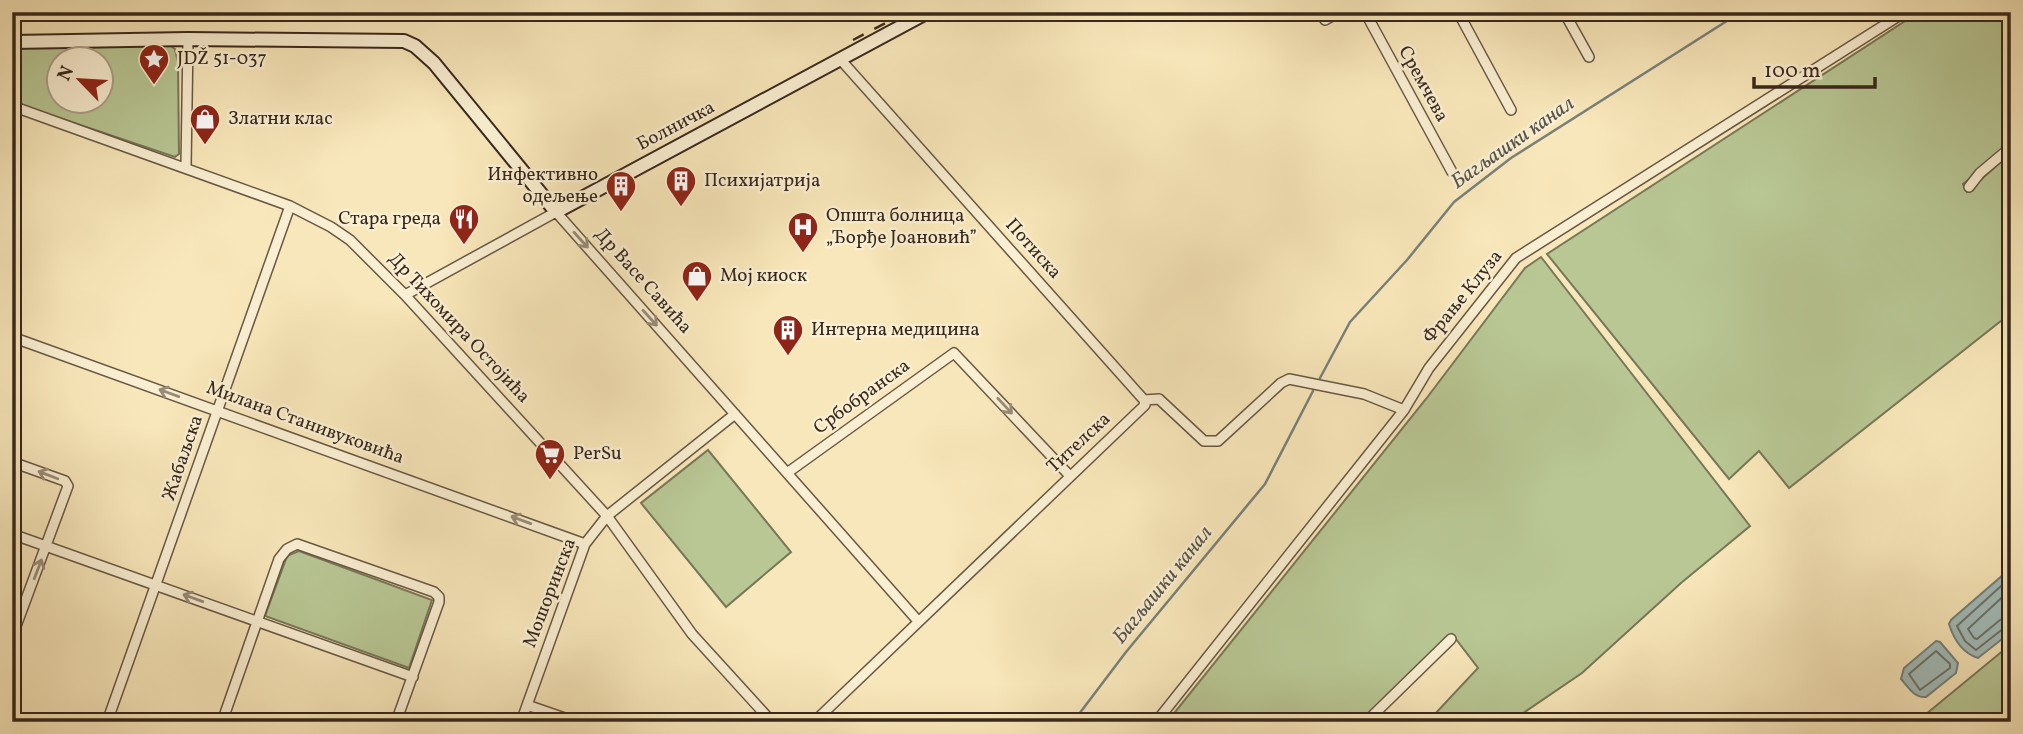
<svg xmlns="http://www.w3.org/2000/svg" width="2023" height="734" font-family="Vollkorn,serif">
<rect width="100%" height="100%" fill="#f8e7ba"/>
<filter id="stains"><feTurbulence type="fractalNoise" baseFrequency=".00286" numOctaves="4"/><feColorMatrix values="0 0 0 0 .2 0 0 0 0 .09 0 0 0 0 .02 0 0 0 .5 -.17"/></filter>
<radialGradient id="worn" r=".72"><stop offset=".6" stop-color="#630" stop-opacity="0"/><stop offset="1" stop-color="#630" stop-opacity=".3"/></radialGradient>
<path fill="#b8c794" stroke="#787758" stroke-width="2" fill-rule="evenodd" d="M1919 12H2011V146L1963 184 1967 192 2011 153V313L1789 488 1759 451 1729 479 1547 254Z
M168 44 175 49 178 62 179 154 175 157 12 102V47ZM60 60H102V102H60Z
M1541 257 1750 526 1681 583 1582 673 1510 722H1441L1434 715 1478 668 1452 634 1361 722H1167L1426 399 1525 268Z
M708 450 791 552 726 607 641 503Z
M299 551 432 600 409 668 265 616 286 559 289 555Z
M2011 644V722H1933L1926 714Z"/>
<path fill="#a2bdba" stroke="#78817b" stroke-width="2" d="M2011 568V632L1978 658C1962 653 1954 640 1949 624L1951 620Z
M1936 641 1940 642 1958 663 1956 673 1926 697C1914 698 1908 687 1901 679L1904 668Z"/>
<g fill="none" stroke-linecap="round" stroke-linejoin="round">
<path stroke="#6d726b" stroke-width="2" d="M2011 577 1957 626 1965 641 1976 650 2004 628 2011 627
M2011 589 1968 629 1974 638 1977 639 2000 620 2011 618
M1936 651 1950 664V668L1920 690 1909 674Z"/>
<path stroke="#78817b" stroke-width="2.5" d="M1320 378 1350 322 1407 260 1454 202 1511 158 1741 12
M1073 722 1126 652 1265 484 1313 391"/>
<g stroke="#685744" stroke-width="12">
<path id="street" d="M1365 12 1452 172
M1458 12 1511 110
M1564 12 1589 57
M1325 20 1339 12
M840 59 1144 400
M12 106 290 206 331 227 350 240 405 295 607 516 692 634 772 722
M186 167 188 39
M1969 187 1980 173 2011 147
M405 295 556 212 918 621
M12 337 585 544
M12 462 65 481 68 486 12 637
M787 473 954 353 1070 476
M12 534 413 677
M527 705 576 722
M107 722 290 206
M222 722 279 559 287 549 297 544 434 592 439 597V602L396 722
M521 722 585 544 607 516 735 414
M814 722 1145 405 1144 400 1159 399 1204 441H1218L1281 383 1289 379 1364 394 1404 410
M1156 722 1404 410 1429 368 1516 258 1905 12
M1366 722 1451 639"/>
</g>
<g stroke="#38271c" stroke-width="16">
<path id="secondary" d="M12 42 188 39 404 41 415 46 434 63 556 212 928 12"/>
</g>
<use href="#street" stroke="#faefd2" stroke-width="9"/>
<use href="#secondary" stroke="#faefd2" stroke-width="12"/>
<path stroke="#38271c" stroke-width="2.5" stroke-dasharray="12 12" stroke-linecap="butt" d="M853 40 907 12"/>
</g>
<defs><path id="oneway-shaft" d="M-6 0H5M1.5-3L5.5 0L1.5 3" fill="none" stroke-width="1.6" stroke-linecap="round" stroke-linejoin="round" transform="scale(1.75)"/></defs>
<g stroke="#998b77">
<use href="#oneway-shaft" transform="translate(581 240) rotate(48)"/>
<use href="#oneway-shaft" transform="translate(650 318) rotate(48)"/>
<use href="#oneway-shaft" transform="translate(169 393) rotate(-160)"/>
<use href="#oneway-shaft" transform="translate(1005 406) rotate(47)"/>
<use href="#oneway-shaft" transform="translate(48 475) rotate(-159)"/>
<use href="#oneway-shaft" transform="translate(521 520) rotate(-160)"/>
<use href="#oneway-shaft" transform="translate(38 569) rotate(-69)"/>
<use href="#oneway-shaft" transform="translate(193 598) rotate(-160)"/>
</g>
<defs>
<g id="sight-pin" transform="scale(1.575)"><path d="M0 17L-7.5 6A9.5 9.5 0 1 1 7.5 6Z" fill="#8f2418" stroke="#faefd2"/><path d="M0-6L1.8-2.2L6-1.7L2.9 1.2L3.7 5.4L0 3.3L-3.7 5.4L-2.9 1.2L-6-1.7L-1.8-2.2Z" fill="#fff"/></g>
<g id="shop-pin" transform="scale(1.575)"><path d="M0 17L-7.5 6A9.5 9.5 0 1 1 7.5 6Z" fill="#8f2418" stroke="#faefd2"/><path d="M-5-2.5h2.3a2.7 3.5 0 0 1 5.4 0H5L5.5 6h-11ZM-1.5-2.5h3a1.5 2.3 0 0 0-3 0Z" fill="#fff"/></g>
<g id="building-pin" transform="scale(1.575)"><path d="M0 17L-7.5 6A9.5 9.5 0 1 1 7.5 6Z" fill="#8f2418" stroke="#faefd2"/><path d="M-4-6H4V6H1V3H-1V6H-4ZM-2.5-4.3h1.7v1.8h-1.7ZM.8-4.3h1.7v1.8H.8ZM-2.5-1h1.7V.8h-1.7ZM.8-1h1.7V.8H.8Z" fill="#fff"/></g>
<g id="restaurant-pin" transform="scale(1.575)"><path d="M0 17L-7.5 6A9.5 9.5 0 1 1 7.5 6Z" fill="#8f2418" stroke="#faefd2"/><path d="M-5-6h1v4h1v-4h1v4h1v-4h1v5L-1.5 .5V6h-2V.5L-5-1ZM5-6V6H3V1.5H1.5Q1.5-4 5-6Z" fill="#fff"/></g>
<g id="hospital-pin" transform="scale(1.575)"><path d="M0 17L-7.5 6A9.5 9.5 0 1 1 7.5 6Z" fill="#8f2418" stroke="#faefd2"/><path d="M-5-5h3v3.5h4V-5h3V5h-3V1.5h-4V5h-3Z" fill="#fff"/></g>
<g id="supermarket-pin" transform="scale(1.575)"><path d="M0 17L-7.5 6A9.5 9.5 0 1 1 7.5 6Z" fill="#8f2418" stroke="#faefd2"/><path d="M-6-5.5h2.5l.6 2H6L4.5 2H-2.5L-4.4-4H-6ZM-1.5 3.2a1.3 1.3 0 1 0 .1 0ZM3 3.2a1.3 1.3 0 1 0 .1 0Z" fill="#fff"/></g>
</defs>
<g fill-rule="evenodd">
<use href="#sight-pin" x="154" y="59"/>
<use href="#shop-pin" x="205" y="119"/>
<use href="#building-pin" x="681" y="181"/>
<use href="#building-pin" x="621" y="186"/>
<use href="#restaurant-pin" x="464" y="219"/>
<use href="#hospital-pin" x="803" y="227"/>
<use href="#shop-pin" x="697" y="276"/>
<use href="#building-pin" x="788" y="330"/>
<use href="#supermarket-pin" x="550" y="454"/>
</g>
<g text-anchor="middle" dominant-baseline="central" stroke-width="5" stroke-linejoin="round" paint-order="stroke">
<g font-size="19" fill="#38271c" stroke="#faefd2" text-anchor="start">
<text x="177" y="59">JDŽ 51-037</text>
<text x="228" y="119">Златни клас</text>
<text x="598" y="175" text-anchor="end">Инфективно<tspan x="598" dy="22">одељење</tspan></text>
<text x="704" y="181">Психијатрија</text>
<text x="826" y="216">Општа болница<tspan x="826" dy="22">„Ђорђе Јоановић”</tspan></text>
<text x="441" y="219" text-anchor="end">Стара греда</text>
<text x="720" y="276">Мој киоск</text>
<text x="811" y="330">Интерна медицина</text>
<text x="573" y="454">PerSu</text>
</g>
<g font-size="19" fill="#38271c" stroke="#faefd2">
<text transform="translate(1423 84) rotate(61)">Сремчева</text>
<text transform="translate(676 126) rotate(-28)">Болничка</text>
<text transform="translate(1033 249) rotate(48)">Потиска</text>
<text transform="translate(643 281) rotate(48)">Др Васе Савића</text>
<text transform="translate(1463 297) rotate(-51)">Фрање Клуза</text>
<text transform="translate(459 328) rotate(47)">Др Тихомира Остојића</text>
<text transform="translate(862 397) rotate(-36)">Србобранска</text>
<text transform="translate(305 423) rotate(20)">Милана Станивуковића</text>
<text transform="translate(1079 443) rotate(-43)">Тителска</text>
<text transform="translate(183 458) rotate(-71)">Жабаљска</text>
<text transform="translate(550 593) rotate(-69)">Мошоринска</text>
</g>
<g font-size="21" font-style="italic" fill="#58544b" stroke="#faefd2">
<text transform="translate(1513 143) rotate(-35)">Багљашки канал</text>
<text transform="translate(1163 585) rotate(-51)">Багљашки канал</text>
</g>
</g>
<rect width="2023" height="734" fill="none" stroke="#f8e7ba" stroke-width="42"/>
<rect x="14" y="14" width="1995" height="706" fill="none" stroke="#38271c" stroke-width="3.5"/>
<rect x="21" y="21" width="1981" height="692" fill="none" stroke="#38271c" stroke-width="2"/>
<g transform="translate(80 80) rotate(295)"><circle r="33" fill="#faefd2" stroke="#ac9f89" stroke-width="2"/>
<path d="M0-5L12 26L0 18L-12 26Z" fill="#8f2418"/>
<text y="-10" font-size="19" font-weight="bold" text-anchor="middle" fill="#38271c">N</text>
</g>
<path d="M1754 77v10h121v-10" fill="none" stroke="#38271c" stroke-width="3.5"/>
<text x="1764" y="77" font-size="21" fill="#38271c" stroke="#faefd2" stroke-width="5" paint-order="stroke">100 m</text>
<rect width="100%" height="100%" filter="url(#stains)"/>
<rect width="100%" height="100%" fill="url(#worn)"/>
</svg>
